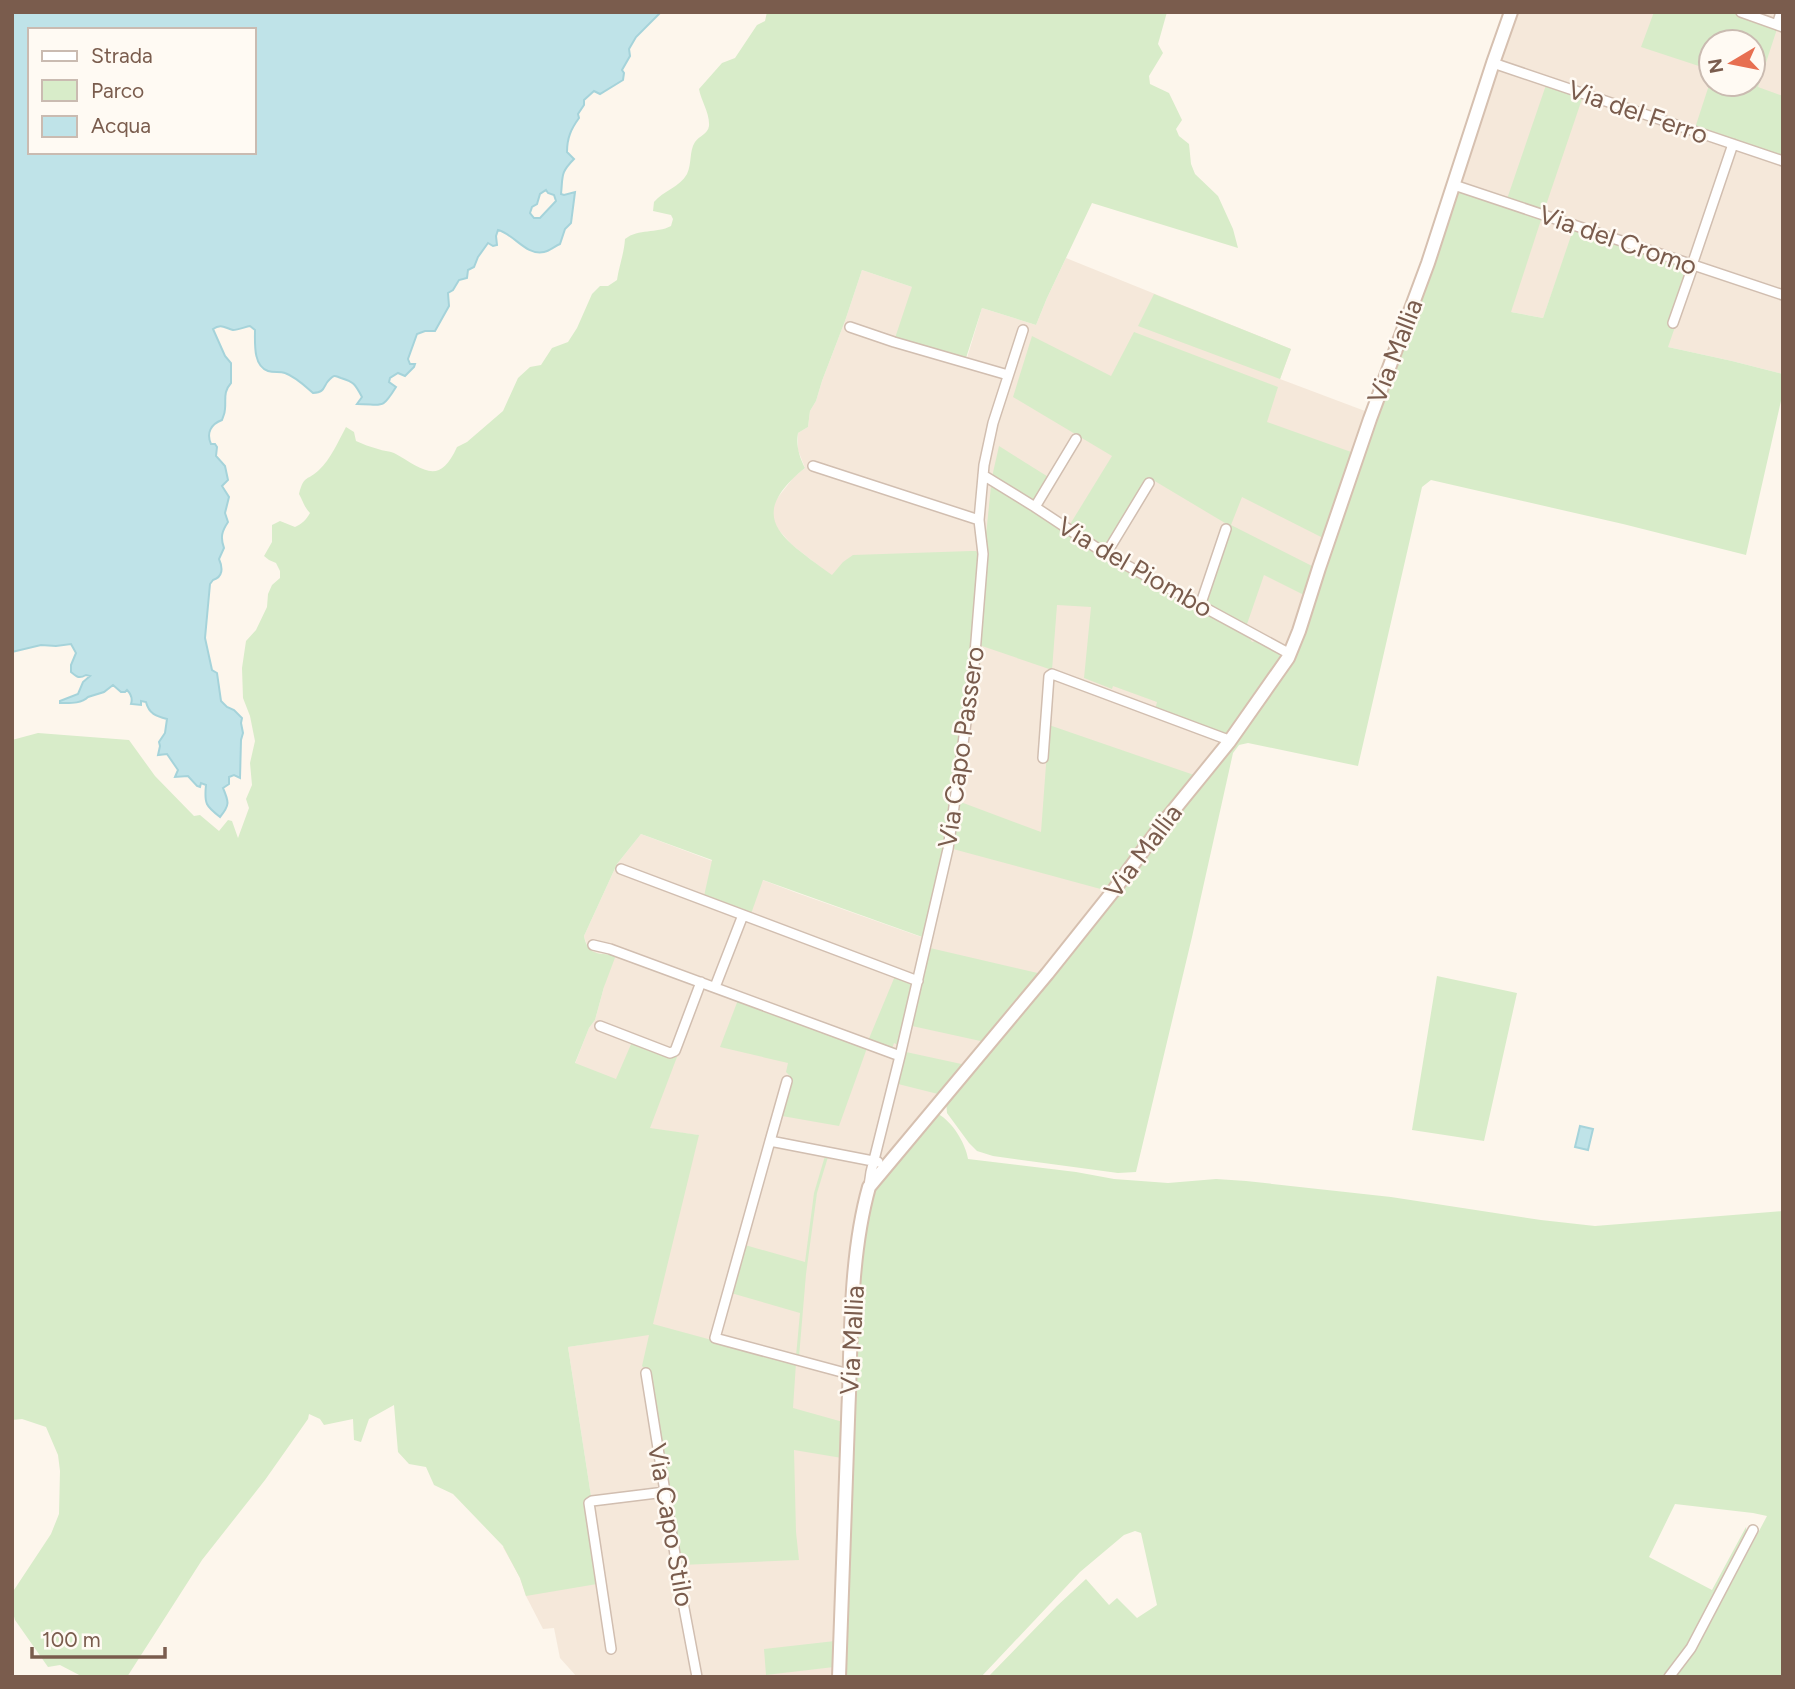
<svg xmlns="http://www.w3.org/2000/svg" width="1795" height="1689" font-family="Figtree,sans-serif">
<rect width="100%" height="100%" fill="#fdf6ec"/>
<path fill="#f5e8da" fill-rule="evenodd" d="M1506 12H1783V374L1732 361 1668 347 1669 324 1688 271 1686 268 1574 230 1543 318 1511 312 1456 190ZM1711 42H1753V84H1711Z
M1066 258 1291 349 1280 379 1365 411 1364 422 1289 647 1228 737 1108 891 890 1155 864 1183 859 1203 834 1677H577L560 1658 554 1628 543 1629 526 1596 520 1578 503 1547 591 1496 568 1347 650 1334 698 1135 554 1117 589 1028 595 1020 604 987 609 954 593 953 588 949 584 936 617 864 641 834 797 893 924 938 936 888 944 840 965 703 832 576 792 545 777 528 773 520 772 509 775 501 794 477 805 468 798 450V433L808 427 810 411 816 401 822 381 845 321 862 270 912 287 967 358 982 308 1036 325 1047 298Z"/>
<path fill="#d8ecc9" d="M767 12H1167L1158 44 1163 53 1149 76 1150 84 1169 93 1182 120 1176 129 1179 136 1189 144 1191 164 1195 174 1218 196 1233 229 1238 248 1092 203 1047 298 1036 325 982 308 966 358 895 338 912 287 862 270 845 321 822 381 816 401 810 411 808 427 798 433C796 446 799 456 805 468 742 519 786 540 832 575L843 562 853 555 971 551H976L980 555C970 684 953 812 925 938L763 880 751 914 704 896 712 860 641 834 617 864 584 936C588 956 598 953 616 955L604 987 595 1020 589 1028 575 1063 616 1079 632 1042 670 1057H677L650 1128 699 1135 653 1324 796 1363 793 1408 843 1422 842 1458 794 1450 796 1532 799 1560 681 1565 649 1373 642 1366 649 1335 568 1347 591 1496 584 1503 597 1584 526 1596 520 1578 503 1546 453 1494 434 1485 426 1467 409 1464 398 1452 394 1405 369 1419 361 1442 354 1440 353 1419 324 1425 320 1419 309 1414 308 1419 265 1480 202 1560 127 1677H83L60 1665 48 1667 15 1620 12 1609V1593L51 1534 59 1514 60 1471 58 1455 46 1427 22 1419 12 1420V740L38 733 129 740 155 776 194 816 200 815 219 831 228 820 232 821 238 838 249 808 246 799 252 785 250 763 255 741 250 716 243 698 242 668 246 641 256 630 267 607 268 594 272 585 280 578V571L276 563 269 560 264 556 272 542V525L280 521 295 527C302 524 306 520 310 513 304 507 303 501 299 494 304 474 308 481 319 470 330 460 339 440 346 427L354 432 356 441C363 444 370 447 378 449 383 451 389 451 394 453 423 469 439 487 457 447L467 442 503 411 518 378 530 367 541 365 552 348 568 342 577 328 592 294 600 286H608L617 280C619 266 624 254 625 239 639 228 656 234 671 226L673 219 671 215 653 211 654 202C663 191 680 187 687 174 692 164 689 151 695 142 699 136 708 134 709 126 710 113 701 101 699 89L722 63 735 58 757 25 765 21Z
M1654 12H1730L1777 29 1758 87 1783 96V158L1695 128 1711 79V84H1753V42H1711V70L1641 47Z
M1546 85 1582 99 1544 211 1507 199Z
M1456 190 1538 217 1541 220 1511 312 1543 318 1573 230 1686 268 1688 271 1670 324 1675 327 1668 347 1732 361 1783 374V392L1746 555 1623 524 1431 480 1422 487 1358 766 1248 743 1239 745 1233 753 1192 937 1136 1172 1118 1173 993 1156 977 1151 969 1143 947 1113 946 1101 1282 674Z
M1154 294 1291 349 1280 379 1138 326Z
M1134 332 1278 387 1267 422 1354 453 1325 539 1242 497 1231 525 1316 568 1306 596 1264 575 1246 627 1206 606 1205 602 1230 526 1148 477 1105 547H1102L1069 526 1112 456 1013 397 1032 336 1111 376Z
M999 446 1050 478 1034 503 992 477Z
M991 486 1248 635 1252 642 1258 640 1285 655 1228 737 1155 710 1157 702 1113 686 1112 689 1084 678 1091 607 1057 605 1052 670 979 645 987 549 986 535Z
M1049 725 1197 776 1108 891 953 849 958 801 1041 832Z
M930 948 1042 974 985 1042 912 1026Z
M895 976 914 984 898 1045 894 1043 892 1049 868 1041Z
M1437 976 1517 993 1484 1141 1412 1130Z
M738 1000 867 1048 839 1126 782 1116 790 1083V1076L786 1072 788 1063 720 1047Z
M906 1052 966 1065 942 1095 898 1084Z
M938 1114C952 1121 966 1144 968 1159L1076 1172 1114 1179 1168 1183 1216 1179 1246 1181 1391 1197 1541 1220 1595 1226 1783 1211V1677H1675L1696 1650 1767 1516 1753 1513 1675 1504 1649 1557 1712 1590 1746 1527 1747 1533 1686 1646 1664 1677H988L1057 1606 1086 1579 1109 1605 1117 1598 1137 1618 1157 1605 1141 1533 1135 1531 1124 1535 1080 1572 981 1677H842L855 1325 861 1247 874 1188Z
M825 1156 828 1157 817 1193 806 1274 799 1357 796 1356 800 1313 731 1293 745 1245 805 1262 814 1193Z
M835 1641 834 1667 766 1675 764 1649Z"/>
<path fill="#bfe3e8" stroke="#a5d3da" stroke-width="2" fill-rule="evenodd" d="M12 12H661L636 37 629 49 630 56 622 70 624 73 623 80 600 94 594 91 584 100V105L578 114 579 118C571 129 567 138 567 152L574 159C560 173 563 176 561 194L564 195 575 192 571 223 565 229 560 244C555 246 549 251 544 252 526 256 514 234 498 230L496 236 497 245 493 246 488 243 478 257 474 267 468 270 467 278 459 280 453 290 448 293 449 306 435 331H425L417 334 408 359 410 364H415L414 367 405 376 398 373 390 378 389 382 396 387C381 411 383 404 357 404L362 397C355 384 354 382 341 378 335 376 335 374 330 379 322 386 327 392 313 393 305 386 296 377 285 373 280 371 274 373 268 371 253 366 255 343 255 330L250 326C245 327 238 330 233 330 225 328 221 323 213 329L225 356 231 363V383C223 392 226 399 225 409 225 413 223 417 222 420 211 424 206 433 211 444H215L217 447 216 456 225 466 228 480 222 486 229 497 225 513 228 522C222 531 220 537 224 548L219 559C223 568 223 577 213 580L210 584 205 638 212 670 217 673 221 701 227 707 234 710 242 718 241 723 243 733 241 740 240 778 234 775 229 777V784L223 788C229 802 230 805 220 817 206 806 204 804 206 785L201 783 200 787 197 786 188 776 175 777 178 770 167 754 158 755 160 746 159 742 165 733 167 719C156 716 149 714 146 702L141 701V705L131 704C133 698 131 694 127 690L125 692H121L113 685 104 692 88 697C81 704 70 703 60 703V701L78 694 83 682 90 676 86 675C79 679 77 677 71 672V665L76 653 71 644 56 646 41 645 12 652ZM30 30H254V152H30ZM546 190 548 193 554 195 556 201 540 218H534L530 213 532 207 537 204 540 194Z
M1580 1126 1593 1129 1588 1150 1575 1147Z"/>
<g fill="none" stroke-linecap="round" stroke-linejoin="round">
<g stroke="#d1beb0" stroke-width="12">
<path id="street" d="M1741 12 1783 27
M1777 25 1781 12
M1493 63 1783 161
M1454 185 1783 295
M1692 265 1733 144
M1673 323 1693 266
M850 327 894 342 1008 375
M813 466 979 520
M983 475 1035 507 1106 554 1290 654
M1035 507 1076 439
M1106 554 1149 483
M1200 606 1226 529
M1043 758 1049 676 1052 674 1226 739 1229 742
M621 869 918 981
M593 945 610 949 900 1056
M715 987 743 915
M600 1026 670 1053 675 1051 701 982
M770 1141 787 1081
M869 1186 871 1172 900 1056 948 849 974 666 983 554 979 520 984 465 993 423 1023 330
M646 1373 681 1592 697 1677
M849 1374 715 1338 770 1141 878 1162
M611 1649 589 1503 592 1501 665 1492
M1669 1677 1691 1648 1753 1530"/>
</g>
<g stroke="#d6c0b0" stroke-width="16">
<path id="secondary" d="M839 1677C842 1582 845 1488 849 1394 851 1327 851 1251 869 1187L1047 974 1114 890 1164 822 1229 742 1288 658 1299 631 1319 568 1370 419 1428 263 1493 63 1511 12"/>
</g>
<use href="#street" stroke="#fff" stroke-width="9"/>
<use href="#secondary" stroke="#fff" stroke-width="12"/>
</g>
<g text-anchor="middle" dominant-baseline="central" stroke-width="5" stroke-linejoin="round" paint-order="stroke">
<g font-size="26" fill="#7a5c4d" stroke="#fffaf3">
<text transform="translate(1638 112) rotate(19)">Via del Ferro</text>
<text transform="translate(1618 240) rotate(19)">Via del Cromo</text>
<text transform="translate(1395 351) rotate(-69)">Via Mallia</text>
<text transform="translate(1135 567) rotate(30)">Via del Piombo</text>
<text transform="translate(961 747) rotate(-82)">Via Capo Passero</text>
<text transform="translate(1143 851) rotate(-53)">Via Mallia</text>
<text transform="translate(852 1340) rotate(-87)">Via Mallia</text>
<text transform="translate(671 1525) rotate(80)">Via Capo Stilo</text>
</g>
</g>
<rect width="1795" height="1689" fill="none" stroke="#7a5c4d" stroke-width="28"/>
<rect x="28" y="28" width="228" height="126" fill="#fffaf3" stroke="#cabbb1" stroke-width="2"/>
<rect x="42" y="51" width="35" height="10" fill="#ffffff" stroke="#cabbb1" stroke-width="2"/>
<text x="91" y="63" font-size="21" fill="#7a5c4d">Strada</text>
<rect x="42" y="80" width="35" height="21" fill="#d8ecc9" stroke="#cabbb1" stroke-width="2"/>
<text x="91" y="98" font-size="21" fill="#7a5c4d">Parco</text>
<rect x="42" y="116" width="35" height="21" fill="#bfe3e8" stroke="#cabbb1" stroke-width="2"/>
<text x="91" y="133" font-size="21" fill="#7a5c4d">Acqua</text>
<g transform="translate(1732 63) rotate(260)"><circle r="33" fill="#fffaf3" stroke="#cabbb1" stroke-width="2"/>
<path d="M0-5L12 26L0 18L-12 26Z" fill="#e76f51"/>
<text y="-10" font-size="19" font-weight="bold" text-anchor="middle" fill="#7a5c4d">N</text>
</g>
<path d="M32 1647v10h133v-10" fill="none" stroke="#7a5c4d" stroke-width="3.5"/>
<text x="42" y="1647" font-size="21" fill="#7a5c4d" stroke="#fffaf3" stroke-width="5" paint-order="stroke">100 m</text>
</svg>
